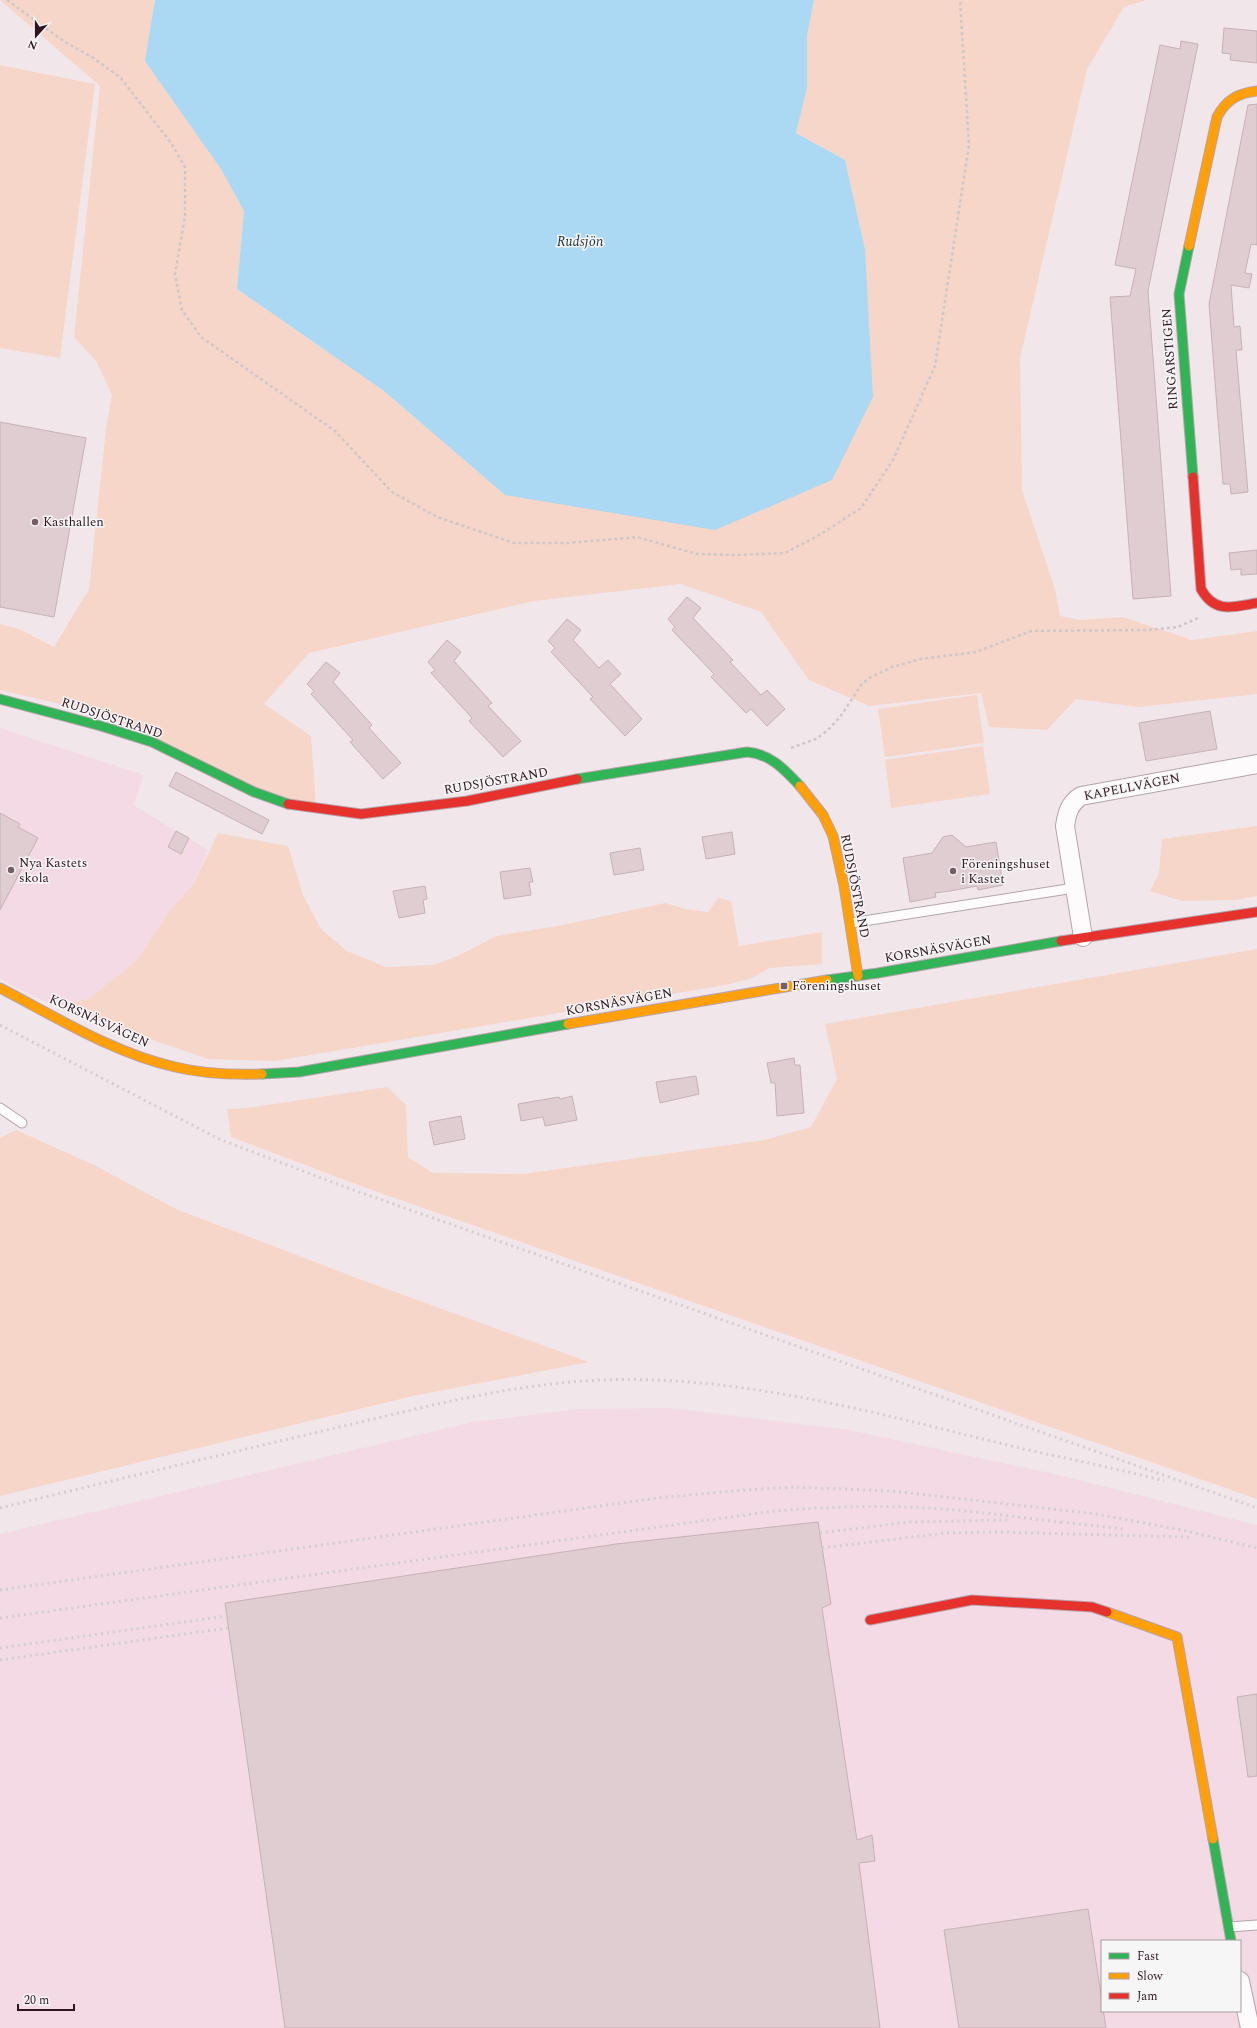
<svg xmlns="http://www.w3.org/2000/svg" width="1257" height="2028" font-family="Spectral,serif">
<rect width="100%" height="100%" fill="#f1e7eb"/>
<path fill="#f3dae4" fill-rule="evenodd" d="M0 728 144 775 133 805 208 850 194 883 168 913 136 961 90 998 64 1005 48 1003 0 979Z
M671 1408 849 1430 1059 1475 1257 1525V2028H0V1534L473 1422 577 1409ZM1102 1941H1240V2011H1102Z"/>
<path fill="#f6d6c8" d="M0 0H155L154 1 221 169 244 211 237 289 384 391 505 495 865 249 845 160 796 133 807 88V36L814 0H1146L1124 7 1087 69 1020 358 1022 490 1055 589 1060 616 1080 620 1123 617 1192 640 1257 631V694L1138 707 1076 699 1047 730 989 727 981 693 869 706 809 680 761 612 681 584 534 601 309 653 264 704 311 736 316 807 265 792 106 715 0 690V624L19 629 54 647 89 589 106 429 112 395 96 361 74 337 100 86Z
M0 65 95 84 60 358 0 348Z
M977 695 984 743 885 757 878 709Z
M983 746 990 794 891 808 885 760Z
M1257 826V896L1235 900 1182 901 1150 891 1159 873 1162 839Z
M218 833 288 846 303 895 321 929 347 951 386 967 433 965 458 956 496 936 558 926 665 903 685 909 708 912 718 898 731 901 739 946 822 932V964L770 968 750 979 725 985 275 1061 208 1059 112 1026 64 1005 90 998 136 961 168 913 194 883Z
M1257 949V1499L366 1188 231 1137 227 1109 247 1108 387 1087 406 1105 408 1157 433 1173 523 1174 764 1140 811 1127 837 1079 825 1024Z
M16 1130 94 1165 176 1209 362 1280 589 1362 413 1396 0 1496V1138Z"/>
<path fill="#abd8f2" d="M155 0H814L807 36V88L796 133 845 160 865 249 873 397 832 480 715 530 505 495 384 391 237 289 244 211 221 169 145 61Z"/>
<path fill="#e0cdd1" stroke="#c6b1b5" d="M1224 28 1257 31V63L1230 60 1231 54 1222 53Z
M1181 41 1198 44 1148 291 1171 596 1133 599 1110 297 1130 296 1136 269 1115 265 1160 45 1180 49Z
M1257 104V245L1251 244 1245 273 1252 274 1249 288 1231 285 1234 327 1240 326 1242 350H1236L1248 492 1231 494 1230 484H1223L1209 304 1248 105Z
M0 422 86 438 54 617 0 607Z
M1257 550V574L1241 575V569L1231 570 1229 553Z
M687 597 701 608 693 618 733 660 730 662 761 695 767 690 785 709 767 726 751 709 746 713 711 677 714 674 672 630 675 627 668 619Z
M567 619 581 630 573 640 599 668 608 660 621 674 610 684 642 719 625 736 590 699 593 697 551 652 555 648 548 641Z
M447 640 461 652 454 661 492 703 488 706 521 741 503 757 469 721 472 718 431 673 435 670 428 662Z
M326 662 340 673 333 682 372 725 369 728 401 763 383 779 350 742 353 740 311 694 314 691 307 684Z
M1210 711 1217 749 1146 761 1139 723Z
M176 772 269 820 262 834 169 786Z
M0 813 20 824 18 827 38 838 0 910Z
M176 831 189 838 181 854 168 847Z
M732 832 735 854 706 859 702 837Z
M952 835 966 847 996 842 1003 885 978 890 977 886 950 891 935 893 936 897 910 902 903 858 932 853 943 837Z
M640 848 644 870 614 875 610 853Z
M530 868 533 882H529L531 895 504 899 500 872Z
M425 886 427 899 423 900 425 913 399 918 393 891Z
M794 1058 795 1065H800L804 1113 777 1116 775 1083H771L767 1063Z
M696 1076 699 1094 660 1103 656 1082Z
M572 1096 577 1120 545 1126 543 1117 521 1121 518 1104 559 1097 560 1099Z
M461 1116 465 1139 434 1145 429 1122Z
M818 1522 831 1604 822 1608 857 1840 872 1835 875 1861 859 1863 880 2028H285L225 1603 616 1544Z
M1257 1694V1776L1248 1777 1237 1697Z
M1088 1909 1106 2028H959L944 1930Z"/>
<g fill="none" stroke-linecap="round" stroke-linejoin="round">
<g stroke="#b6a3ac" stroke-width="11">
<path id="lane" d="M851 923 1074 888
M0 1108 22 1123
M1229 1927 1257 1925"/>
</g>
<g stroke="#b6a3ac" stroke-width="20">
<path id="street" d="M1083 937 1065 826C1067 812 1070 803 1081 796L1257 764
M1240 1981 1250 2028"/>
</g>
<g stroke="#b6a3ac" stroke-width="11">
<path id="fast" d="M1189 246 1179 294 1193 477
M0 699 101 726 152 742 254 792 288 804
M577 779 747 752C771 754 785 770 800 786
M827 980 878 973 1061 941
M262 1074 299 1072 568 1024
M1213 1839 1231 1941"/>
</g>
<g stroke="#b6a3ac" stroke-width="11">
<path id="slow" d="M1189 246 1217 117C1226 100 1238 93 1257 91
M800 786 823 815 833 836 844 886 858 976
M0 988C56 1017 113 1053 175 1067 204 1074 233 1075 262 1074
M568 1024 827 980
M1107 1612 1177 1637 1213 1839"/>
</g>
<g stroke="#b6a3ac" stroke-width="11">
<path id="jam" d="M1193 477 1201 589C1215 614 1233 607 1257 603
M288 804 361 814 467 801 577 779
M1061 941 1257 912
M870 1620 972 1600 1092 1607 1107 1612"/>
</g>
<path stroke="#cdc7ca" stroke-width="2.5" stroke-dasharray="3 3" stroke-linecap="butt" d="M7 0 65 42 92 57 120 77 171 143 185 167V216L175 274 182 310 201 337 335 431 392 492 437 517 514 543H565L637 537 697 554 735 555 785 553 821 534 861 508 893 460 935 366 969 145 960 0
M791 748 816 739 828 730 840 717 862 684 869 678 892 667 921 659 976 652 1031 631 1148 630 1178 627 1198 618"/>
<use href="#lane" stroke="#fdfbfc" stroke-width="9"/>
<use href="#street" stroke="#fdfbfc" stroke-width="18"/>
<use href="#fast" stroke="#30b455" stroke-width="9"/>
<use href="#slow" stroke="#ff9f0a" stroke-width="9"/>
<use href="#jam" stroke="#e5322d" stroke-width="9"/>
<path stroke="#d2cecf" stroke-width="3" stroke-dasharray="2 4" stroke-linecap="butt" d="M0 1025 219 1139 345 1187 1257 1508
M0 1508C110 1481 221 1455 331 1429 421 1408 509 1384 601 1380 736 1375 865 1410 995 1442 1051 1456 1108 1466 1164 1481
M1061 1522 1124 1529
M820 1533 910 1522 1007 1520
M822 1548 945 1533 996 1532 1189 1537
M0 1590 657 1498 733 1491 792 1487 892 1491 1096 1514 1182 1530 1257 1548
M0 1618 774 1511C826 1507 877 1505 929 1508 974 1511 1020 1517 1065 1523
M0 1648 227 1616
M0 1660 228 1628"/>
</g>
<g fill="#745e68" stroke="#f6f6f6" stroke-width="1.5">
<circle cx="35" cy="522" r="4"/>
<circle cx="11" cy="870" r="4"/>
<circle cx="953" cy="871" r="4"/>
<rect x="780" y="982" width="8" height="8" rx="2"/>
</g>
<g text-anchor="middle" dominant-baseline="central" stroke-width="3" stroke-linejoin="round" paint-order="stroke">
<g font-size="13" fill="#311422" stroke="#f6f6f6">
<text transform="translate(1170 359) rotate(-94)">RINGARSTIGEN</text>
<text transform="translate(112 718) rotate(18)">RUDSJÖSTRAND</text>
<text transform="translate(496 781) rotate(-10)">RUDSJÖSTRAND</text>
<text transform="translate(1132 787) rotate(-11)">KAPELLVÄGEN</text>
<text transform="translate(855 886) rotate(79)">RUDSJÖSTRAND</text>
<text transform="translate(938 949) rotate(-10)">KORSNÄSVÄGEN</text>
<text transform="translate(619 1002) rotate(-10)">KORSNÄSVÄGEN</text>
<text transform="translate(99 1021) rotate(25)">KORSNÄSVÄGEN</text>
</g>
<g font-size="13" fill="#311422" stroke="#f6f6f6" text-anchor="start">
<text x="43" y="522">Kasthallen</text>
<text x="19" y="863">Nya Kastets<tspan x="19" dy="15">skola</tspan></text>
<text x="961" y="864">Föreningshuset<tspan x="961" dy="15">i Kastet</tspan></text>
<text x="792" y="986">Föreningshuset</text>
</g>
<g font-size="14" font-style="italic" fill="#1a303b" stroke="#f6f6f6">
<text x="580" y="241">Rudsjön</text>
</g>
</g>
<rect x="1101" y="1940" width="140" height="72" fill="#f6f6f6" stroke="#a79ca1"/>
<rect x="1109" y="1953" width="20" height="6" fill="#30b455" stroke="#a79ca1"/>
<text x="1137" y="1960" font-size="12" fill="#311422">Fast</text>
<rect x="1109" y="1973" width="20" height="6" fill="#ff9f0a" stroke="#a79ca1"/>
<text x="1137" y="1980" font-size="12" fill="#311422">Slow</text>
<rect x="1109" y="1993" width="20" height="6" fill="#e5322d" stroke="#a79ca1"/>
<text x="1137" y="2000" font-size="12" fill="#311422">Jam</text>
<g transform="translate(36 36) rotate(201)" stroke="#f6f6f6" stroke-width="3" paint-order="stroke">
<path d="M0-3L7 15L0 10L-7 15Z" fill="#311422"/>
<text y="-6" font-size="11" font-weight="bold" text-anchor="middle" fill="#311422">N</text>
</g>
<path d="M18 2004v6h56v-6" fill="none" stroke="#311422" stroke-width="2"/>
<text x="24" y="2004" font-size="12" fill="#311422" stroke="#f6f6f6" stroke-width="3" paint-order="stroke">20 m</text>
</svg>
